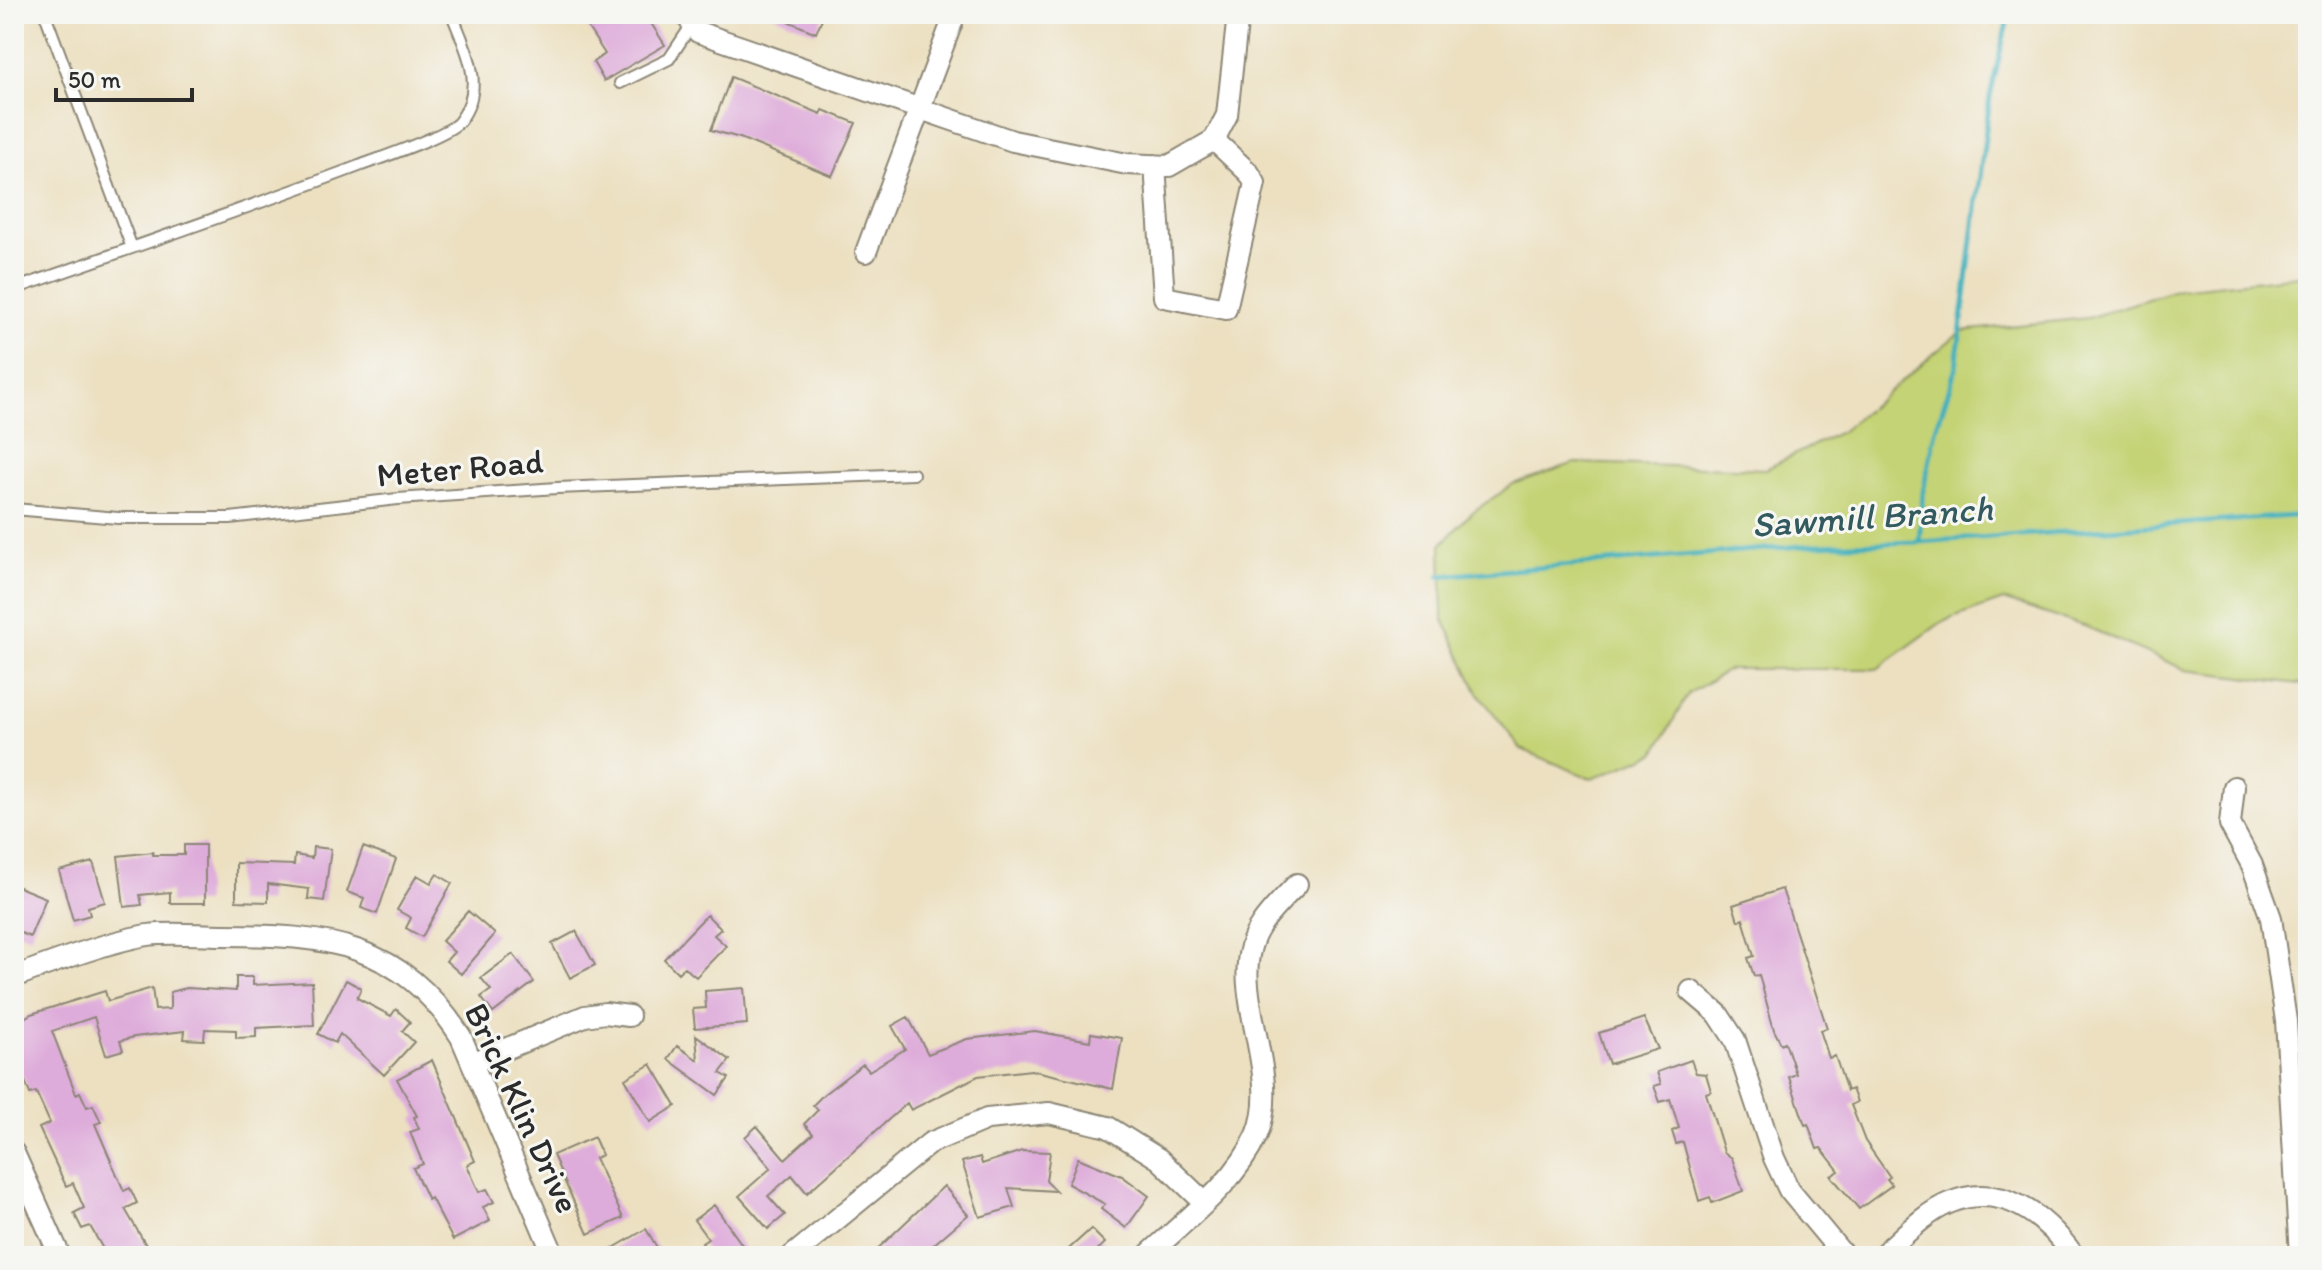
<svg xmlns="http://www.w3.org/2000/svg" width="2322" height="1270" font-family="Itim,sans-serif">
<rect width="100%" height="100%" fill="#f6f6f2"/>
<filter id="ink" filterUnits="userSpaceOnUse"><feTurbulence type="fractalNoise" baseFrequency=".0125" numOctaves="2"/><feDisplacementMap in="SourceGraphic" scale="16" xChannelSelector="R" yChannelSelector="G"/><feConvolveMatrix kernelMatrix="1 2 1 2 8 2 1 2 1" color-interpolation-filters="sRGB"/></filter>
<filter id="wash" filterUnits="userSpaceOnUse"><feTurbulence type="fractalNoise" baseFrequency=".006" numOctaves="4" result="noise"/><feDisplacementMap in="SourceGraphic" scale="32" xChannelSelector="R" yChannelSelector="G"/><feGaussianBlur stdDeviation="1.8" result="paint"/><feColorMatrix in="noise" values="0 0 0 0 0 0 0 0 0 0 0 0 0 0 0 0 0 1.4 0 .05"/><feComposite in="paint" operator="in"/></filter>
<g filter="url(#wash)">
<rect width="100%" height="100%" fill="#ece0c1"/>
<path fill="#c4d375" stroke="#787f50" stroke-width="2" d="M2308 275V685L2186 670 2087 627 2003 600 1942 622 1877 669H1730L1688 694 1655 753 1592 779 1521 749 1478 693 1443 619 1441 545 1470 514 1513 484 1575 463 1766 469 1842 431 1961 331 2088 318 2179 289Z"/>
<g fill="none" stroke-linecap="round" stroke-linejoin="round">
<path stroke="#41b0bc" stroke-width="5" d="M1919 542 1923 492 1936 429 1956 367 1990 97 2009 14
M1439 576 1815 545 1919 542 2308 515"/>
</g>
<g id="blocks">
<path fill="#deacda" d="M579 14H645L665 45 604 81 593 62 605 54Z
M771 14H824L816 33Z
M731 77 821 114 823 110 856 123 832 176 740 138 711 130Z
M184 845H205V903H170V892L140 895 142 905 124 907 118 856 153 852V855H184Z
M313 847 331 849 324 901 308 899 309 889 268 884V902L236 901V863L294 865 295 855 312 858Z
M363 847 396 859 377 914 361 908 364 898 347 892Z
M93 862 105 902 88 907 90 915 73 920 59 871Z
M437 874 452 883 422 937 406 928 411 918 397 910 417 875 431 883Z
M14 885 46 898 30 937 14 930Z
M1782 889 1827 1028 1820 1030 1829 1058 1835 1056 1847 1091 1852 1089 1857 1102 1851 1105 1865 1141 1890 1177 1887 1179 1892 1185 1859 1209 1831 1176 1839 1171 1821 1148 1817 1149 1808 1124 1805 1125 1789 1077 1796 1074 1785 1042 1781 1044 1774 1030 1759 975 1754 976 1748 958 1754 956 1743 919 1738 921 1733 905Z
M468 911 495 934 461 974 446 961 454 952 442 941Z
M707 915 721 929 714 935 726 946 696 977 684 967 678 973 664 959Z
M576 931 595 965 570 978 552 944Z
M513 954 534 982 493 1013 481 997 491 990 481 978Z
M236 977H253V985L312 982 314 1025 256 1028V1037L236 1038V1030L205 1029 204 1040 184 1039 185 1031 134 1037 120 1041 123 1050 106 1055 94 1017 52 1031 76 1094 80 1092 87 1107 93 1105 101 1122 95 1124 124 1191 130 1188 137 1203 125 1209 147 1247 132 1256H107L90 1226 82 1229 74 1213 84 1208 73 1183 66 1186 39 1128 50 1123 36 1092 30 1094 14 1053V1024L31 1014 105 991 108 1001 152 988 155 1010 170 1009V992L187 988 236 991Z
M346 980 361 988 357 998 391 1016 396 1009 410 1022 402 1031 414 1042 384 1075 340 1034 335 1043 318 1034Z
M744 988 747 1024 695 1028 693 1009 706 1008 705 991Z
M908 1017 928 1054 967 1039 1035 1031 1090 1041 1091 1033 1122 1038 1113 1089 1031 1070 978 1076 911 1110 907 1103 807 1193 792 1175 768 1196 785 1215 768 1229 739 1196 771 1168 745 1137 757 1126 785 1159 813 1134 804 1124 818 1110 813 1105 824 1094 863 1064 869 1071 905 1049 892 1026Z
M1644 1018 1658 1049 1609 1064 1599 1033Z
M696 1035 730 1060 720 1073 729 1078 717 1095 668 1059 677 1046 698 1060Z
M432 1060 475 1161 467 1165 479 1192 487 1189 494 1202 483 1207 490 1221 453 1240 431 1198 428 1200 413 1168 423 1164 410 1132 419 1129 414 1117 417 1116 397 1079Z
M1691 1060 1696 1073 1706 1074 1711 1091 1706 1093 1724 1152 1732 1158 1743 1191 1712 1203 1710 1197 1699 1201 1683 1142 1676 1144 1672 1131 1679 1128 1670 1099 1660 1102 1654 1086 1661 1084 1657 1072Z
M651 1064 676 1106 650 1122 625 1079Z
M594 1137 602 1155 595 1158 623 1218 588 1234 553 1155Z
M1022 1151 1050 1152 1046 1181 1056 1191 1008 1188 1014 1207 980 1217 962 1162 980 1157 982 1164Z
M1078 1158 1122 1176 1149 1196 1126 1228 1101 1209 1105 1204 1068 1184Z
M944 1186 968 1215 933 1245 943 1256H870Z
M714 1205 745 1249 735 1256H711L702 1243 708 1239 694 1220Z
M646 1229 658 1249 645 1256H600Z
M1091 1229 1105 1243 1091 1256H1061Z"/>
</g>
</g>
<g filter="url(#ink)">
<use href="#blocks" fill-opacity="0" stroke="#8c8676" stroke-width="2"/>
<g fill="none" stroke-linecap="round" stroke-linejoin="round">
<g stroke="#8c8676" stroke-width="14">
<path id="lane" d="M45 14 132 248
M620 83 669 59 691 26
M14 289C129 249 245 209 359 166 378 159 448 135 459 122 487 86 466 51 452 14
M14 509 118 518H230L398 499 557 488 913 474"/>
</g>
<g stroke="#8c8676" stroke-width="24">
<path id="street" d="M685 14 698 32 1013 141 1127 164 1169 166 1214 140 1227 115 1238 14
M1155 165 1164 297 1226 309 1255 183 1249 173 1214 140
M866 252 955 14
M2234 787 2230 824 2252 865 2271 918 2286 1021 2300 1256
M14 977C48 964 114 940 148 935 172 932 198 935 222 935 327 935 400 942 461 1037L554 1256
M1691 991 1718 1014 1735 1040 1774 1158 1789 1190 1844 1256
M472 1063 585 1016 605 1013 629 1016
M14 1153 60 1256
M792 1256 930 1143 987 1119 1049 1113 1108 1127 1159 1159 1204 1202
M1147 1256C1185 1220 1235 1184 1257 1135 1285 1069 1221 983 1261 925 1271 910 1285 897 1297 884
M1881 1256C1902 1238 1923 1214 1949 1203 2001 1181 2045 1215 2074 1256"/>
</g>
<use href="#lane" stroke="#fff" stroke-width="10"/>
<use href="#street" stroke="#fff" stroke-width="20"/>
</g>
</g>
<g text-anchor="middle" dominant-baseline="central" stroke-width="6" stroke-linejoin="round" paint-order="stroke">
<g font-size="34" fill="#2b2b2b" stroke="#f6f6f2">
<text transform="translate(460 468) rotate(-5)">Meter Road</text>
<text transform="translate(522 1108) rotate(65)">Brick Klin Drive</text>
</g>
<g font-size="36" font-style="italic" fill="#335a5e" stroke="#f6f6f2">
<text transform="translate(1872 516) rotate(-4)">Sawmill Branch</text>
</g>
</g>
<rect width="2322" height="1270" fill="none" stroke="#f6f6f2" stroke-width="48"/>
<path d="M56 88v12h136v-12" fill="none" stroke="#2b2b2b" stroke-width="4"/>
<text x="68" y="88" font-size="24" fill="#2b2b2b" stroke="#f6f6f2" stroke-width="6" paint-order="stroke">50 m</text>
</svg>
